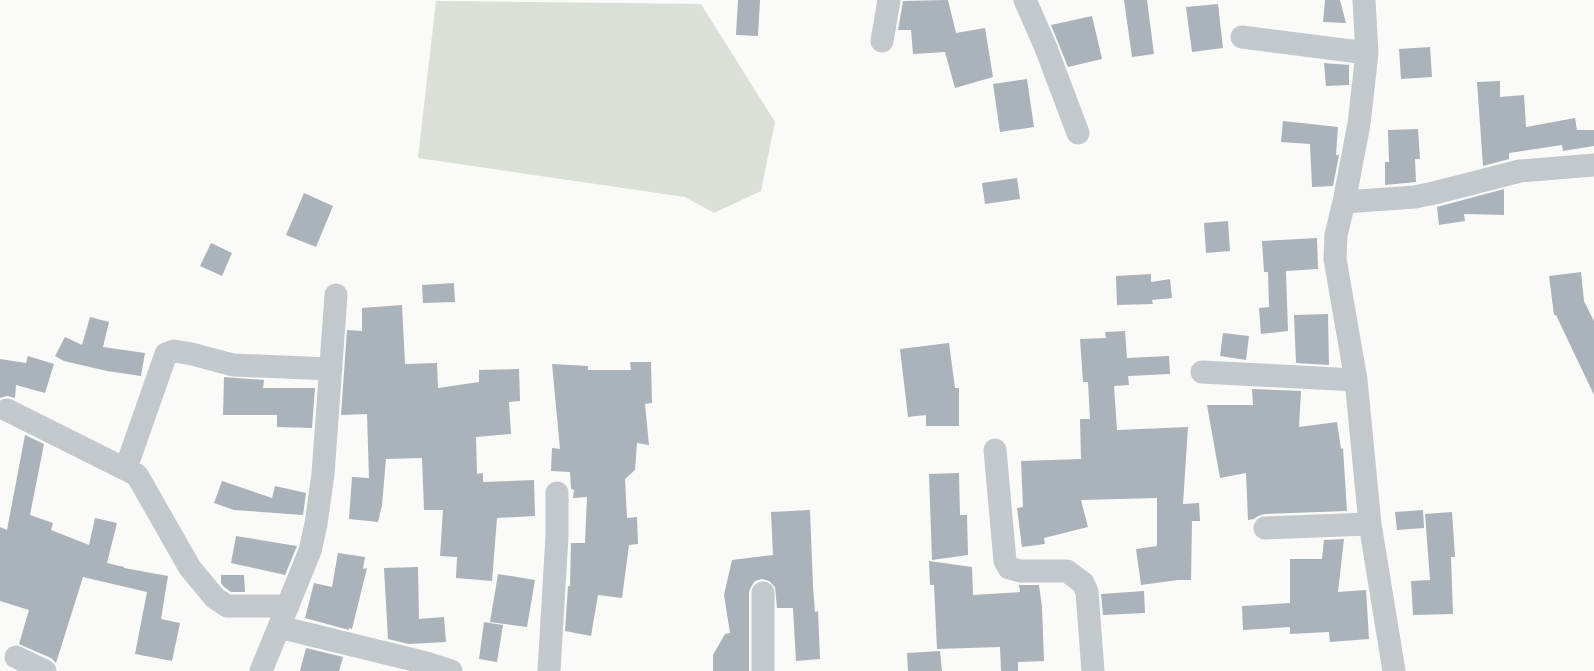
<svg xmlns="http://www.w3.org/2000/svg" width="1594" height="671" font-family="Cabin,sans-serif">
<rect width="100%" height="100%" fill="#fafaf8"/>
<path fill="#dadfd7" d="M436 1 701 4 775 122 761 191 714 213 685 197 418 158Z"/>
<path fill="#aab3b9" d="M738 0H760L758 36 736 35Z
M948 0 956 33 985 28 993 77 955 88 945 52 913 54 911 30H898L903 1Z
M1124 0H1147L1154 54 1132 57Z
M1325 0H1340L1346 23 1323 22Z
M1218 4 1223 48 1192 52 1186 7Z
M1092 16 1102 59 1068 67 1051 25Z
M1430 47 1432 77 1401 79 1399 49Z
M1324 63 1349 65V85L1326 86Z
M1027 79 1034 127 1000 132 993 84Z
M1500 81V97L1524 95 1526 127 1575 118 1577 130H1594V146L1563 151 1562 145 1509 153V159L1483 166 1477 82Z
M1283 121 1338 127 1336 155H1339L1333 186 1312 187 1310 144 1281 142Z
M1418 129 1420 159H1415L1416 182 1385 185V162H1389L1388 130Z
M1017 178 1020 199 985 204 982 183Z
M1504 189V215L1464 214 1465 221 1439 225 1437 207Z
M304 193 333 206 316 247 286 235Z
M1228 221 1230 251 1206 253 1204 223Z
M1317 238 1318 269 1286 271 1288 331 1261 334 1259 308 1269 307 1268 272H1264L1262 241Z
M211 243 232 253 222 276 200 266Z
M1581 272 1584 301 1594 321V395L1556 315H1554L1549 276Z
M1151 274V282L1170 279 1172 298 1152 300 1153 304 1117 305 1116 276Z
M454 283 455 302 423 303 422 285Z
M402 305 405 364 437 363 438 388 479 382V370L519 369 520 401 509 402 511 434 476 437 477 474 483 473V482L534 480 535 516 497 518 492 581 456 578 457 557 440 556 443 510H424L422 458 386 459 382 505 378 522 349 519 352 477 369 478 367 414 341 415 347 330 362 331V308Z
M1328 314 1329 365 1296 363 1294 315Z
M90 317 109 322 103 347 145 353 141 376 107 371 64 361 55 356 65 337 82 345Z
M1125 331 1127 358 1169 356 1170 374 1128 376 1129 385 1114 386 1117 430 1188 427 1183 504 1199 503 1200 521H1192L1191 580H1178L1141 585 1136 549 1157 546V498L1081 500 1088 527 1044 538 1045 544 1022 547 1017 508 1023 507 1021 461 1081 459 1080 419H1090L1088 382H1083L1080 339 1106 338 1105 332Z
M1223 333 1249 336 1246 360 1220 356Z
M949 343 955 388H959V426H926V415L908 417 900 349Z
M28 356 54 364 45 393 16 385 15 398 7 396 0 398V359L26 363Z
M630 362H651L652 403 645 404 649 445 637 443 635 470 625 479 627 518 637 517 638 544 629 545 622 598 598 595 591 636 565 631 568 586H570L571 543H585L587 497 573 498 574 490 571 489 570 472 551 471 552 448 560 449 552 364 588 366V370H631Z
M224 377 264 380 263 388H315L312 428 277 427V415H223Z
M1252 389 1301 391 1299 427 1337 422 1341 449 1343 448 1347 511 1264 514 1258 516 1254 519 1248 520 1246 473 1220 478 1207 405H1253Z
M25 435 44 444 30 515 53 523 51 530 89 545 95 518 117 523 107 563 124 567V568L168 576 161 619 180 623 172 661 135 654 147 592 83 577 56 663 51 658 19 644 29 610 0 601V527L7 530Z
M959 473 960 515H967L968 555 932 560 929 474Z
M222 481 272 498 275 486 306 493 303 515 234 510 214 503Z
M810 510 813 586 815 612 818 611 820 659 796 661 793 608H777L775 587 769 581 762 579 755 581 751 587 749 592V671H713V655L725 634 730 633 724 595 732 560 773 555 771 512Z
M1423 510 1424 528 1397 530 1395 512Z
M1452 512 1455 557H1451L1453 614 1413 615 1411 581 1430 580 1425 514Z
M236 536 297 546 285 575 231 563Z
M1344 539 1338 592 1366 590 1369 639 1330 642 1329 632 1290 634V627L1243 630 1242 606 1290 603V559H1322L1324 540Z
M338 553 365 557 363 569 367 568 352 629 349 628V630L305 618 314 583 332 587Z
M929 561 972 567 973 595 1020 592 1019 585H1039L1042 607 1044 661 1018 662V671H1001L1000 647 937 649 934 585H930Z
M418 567 419 619 444 617 446 642 409 644 388 639 384 568Z
M498 574 535 580 527 627 490 622Z
M221 575H244L245 592H231L224 587 221 583Z
M1144 591 1145 613 1103 615 1101 594Z
M484 622 503 625 497 662 479 659Z
M306 648 343 657 339 671H300Z
M940 651 942 671H908L907 653Z"/>
<g fill="none" stroke-linecap="round" stroke-linejoin="round">
<path stroke="#c3c8cc" stroke-width="23" d="M1025 0 1046 48 1078 133
M1364 0 1367 53 1359 124 1344 202 1336 235 1335 259 1356 380 1370 524 1394 671
M1242 37 1367 53
M882 41 889 0
M1344 202 1415 197 1434 193 1520 171 1594 165
M1202 372 1356 380
M7 410 137 475 190 568 215 598 227 606H288
M995 450 1005 561 1009 568 1020 571H1067L1083 583 1087 592 1093 671
M126 468 166 354 174 351 192 354 233 365 331 369
M1265 528 1370 524
M763 593V671
M279 627 426 663 451 671
M16 657 45 671
M261 671 310 551 316 524 323 474 336 295
M549 671 557 536V493"/>
</g>
</svg>
